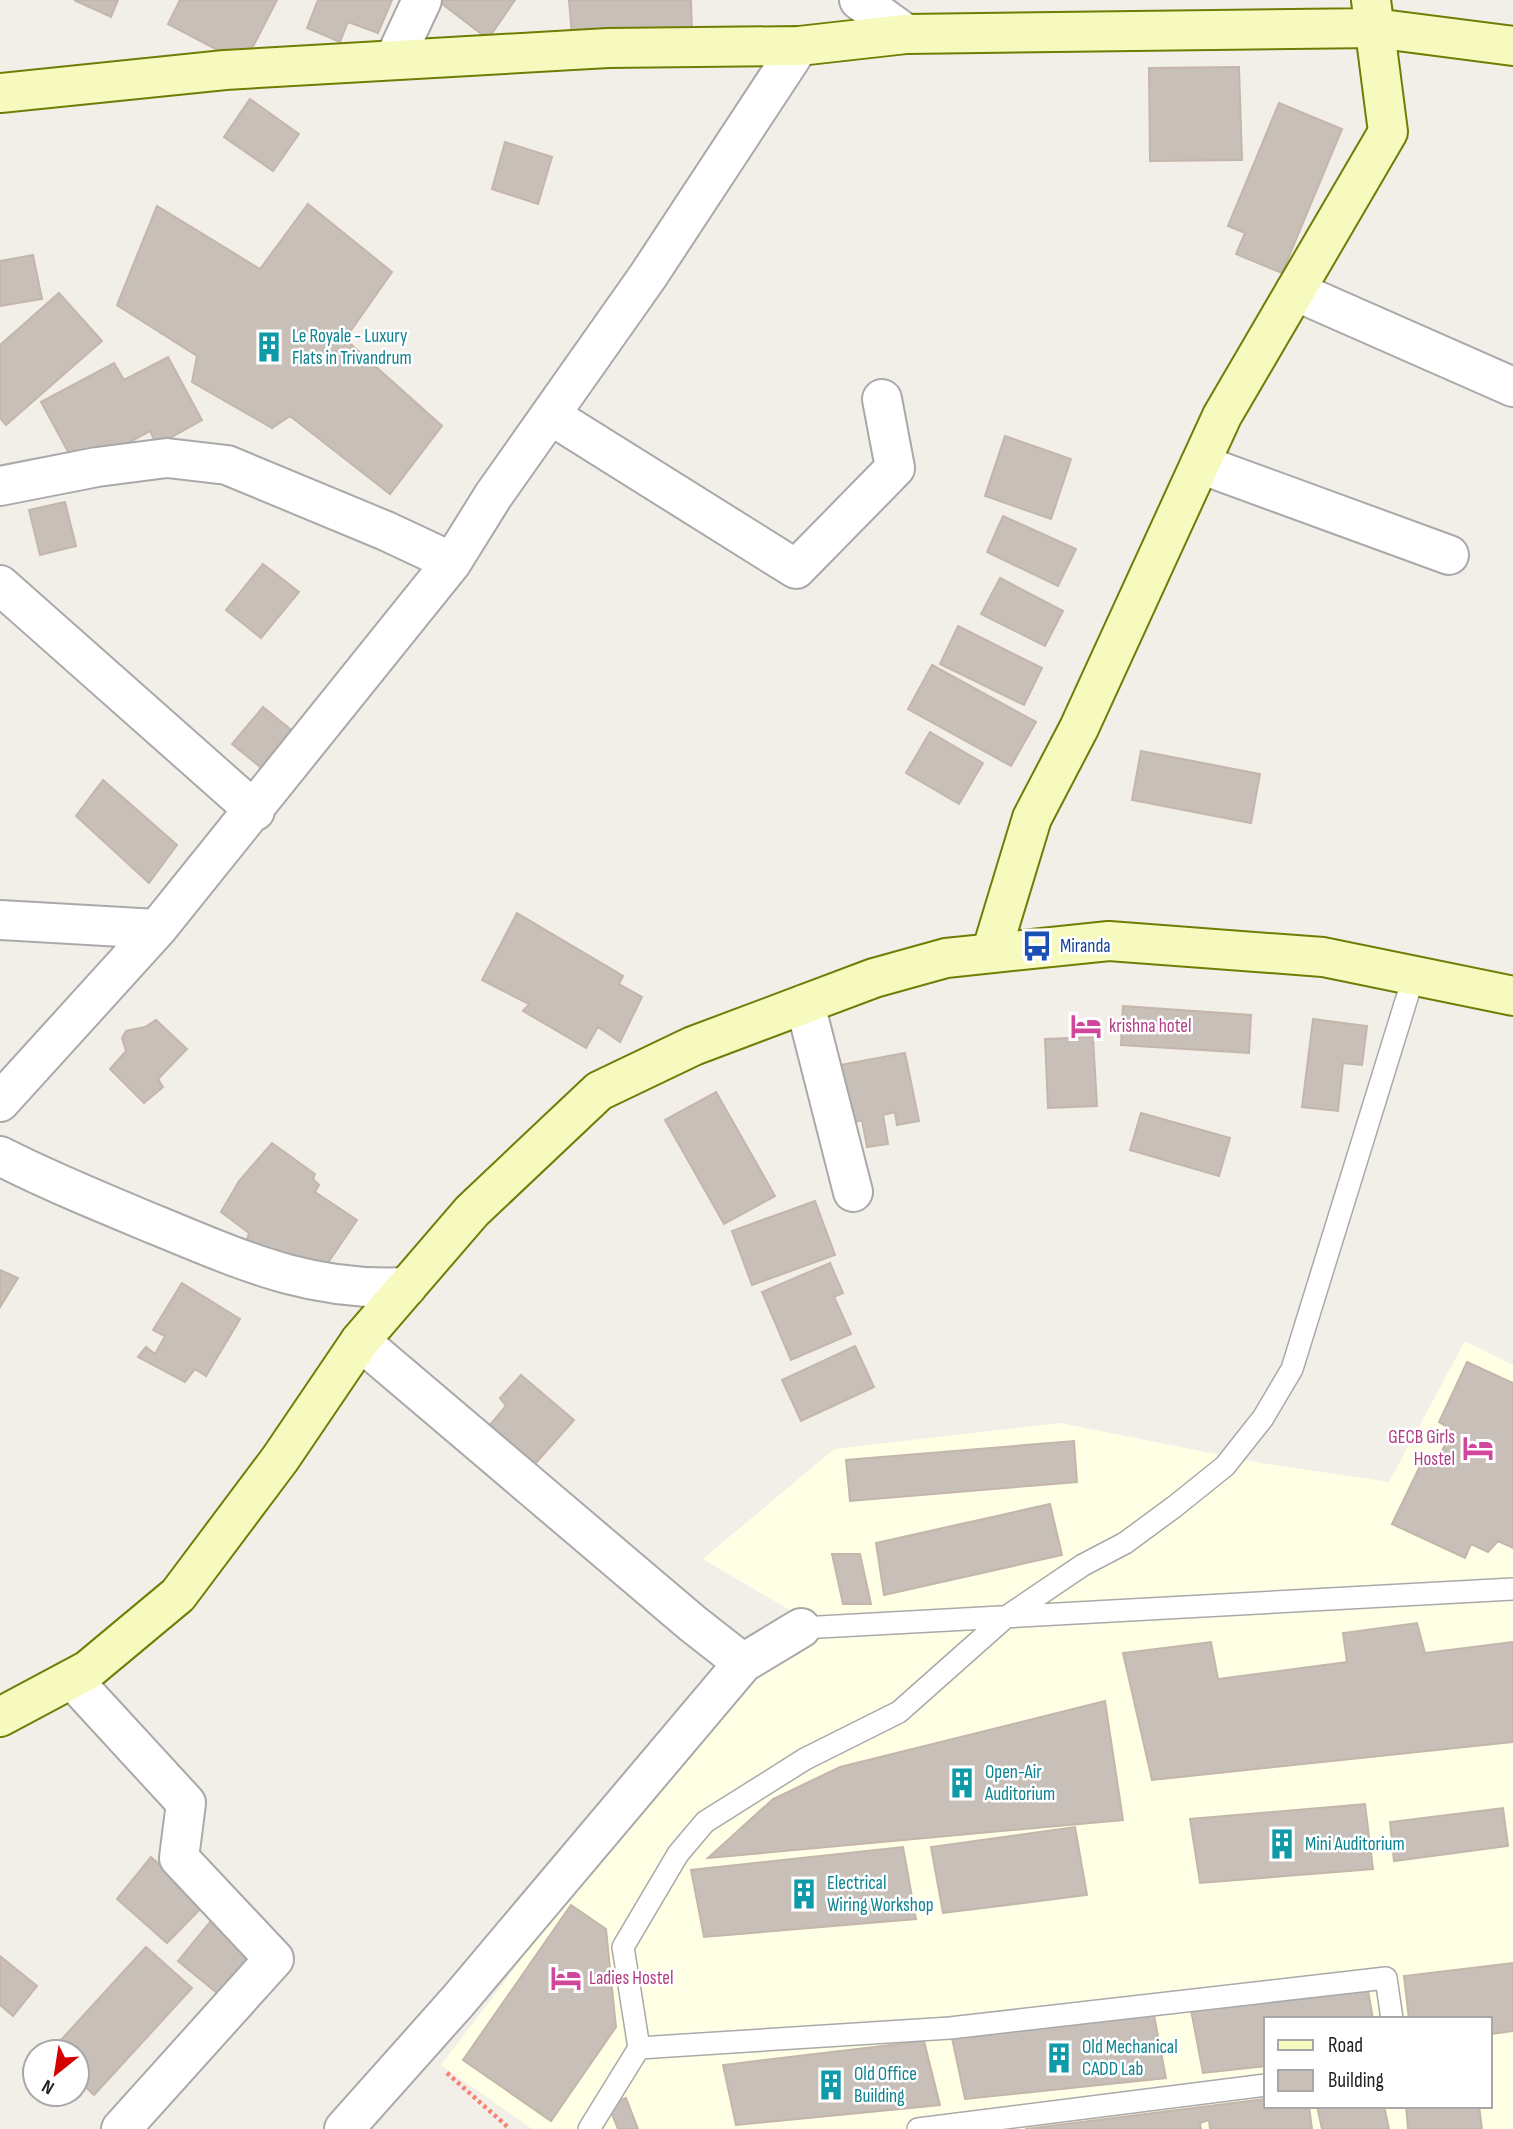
<svg xmlns="http://www.w3.org/2000/svg" width="1513" height="2129" font-family="'Sofia Sans Condensed',sans-serif">
<rect width="100%" height="100%" fill="#f2efe9"/>
<path fill="#ffffe5" fill-rule="evenodd" d="M1465 1341 1513 1365V2129H532L441 2065 621 1828 798 1615 703 1559 834 1449 1060 1423 1261 1463 1389 1482ZM1266 2019H1490V2106H1266Z"/>
<path fill="#c7bfb8" stroke="#c4b6ab" stroke-width="2" d="M74 0H118L111 17Z
M180 0H277L244 64 168 24Z
M318 0H392L378 33 348 22 340 42 307 28Z
M437 0H515L488 39Z
M569 0H691L692 32 572 36Z
M1239 67 1242 160 1150 161 1149 68Z
M250 99 299 134 273 171 224 137Z
M1279 103 1342 129 1282 273 1236 254 1245 233 1228 226Z
M505 142 552 157 538 204 492 189Z
M308 204 392 272 345 339 442 426 390 494 290 416 272 428 192 382 197 356 117 305 157 206 260 269Z
M33 255 42 299 0 306V261Z
M59 293 102 341 6 425 0 418V345Z
M168 357 202 420 157 445 150 431 78 470 41 402 114 363 124 380Z
M1005 436 1071 459 1051 519 985 496Z
M65 502 76 546 40 555 29 510Z
M1003 516 1076 549 1058 586 987 552Z
M263 564 299 592 261 638 226 610Z
M1000 578 1063 611 1045 646 981 614Z
M958 626 1042 668 1024 705 940 664Z
M932 665 1036 722 1011 766 908 709Z
M263 707 301 738 270 775 232 744Z
M930 732 983 763 959 804 906 773Z
M1141 751 1260 774 1251 823 1132 800Z
M103 780 177 845 149 883 76 816Z
M517 913 623 976 619 984 642 997 620 1042 598 1027 586 1048 523 1011 529 1004 482 980Z
M1123 1006 1251 1015 1249 1053 1121 1045Z
M1313 1019 1367 1026 1362 1065 1343 1063 1338 1111 1302 1107Z
M156 1020 187 1049 158 1079 163 1087 144 1103 110 1069 126 1051 122 1038 126 1031 145 1027Z
M1093 1037 1097 1106 1048 1108 1045 1039Z
M905 1053 919 1121 897 1125 895 1112 883 1115 888 1144 867 1147 862 1120 852 1123 840 1065Z
M716 1092 775 1196 724 1224 665 1120Z
M1141 1113 1230 1138 1219 1176 1130 1150Z
M272 1143 315 1174 313 1179 319 1185 315 1192 357 1220 319 1276 289 1268 247 1239 249 1233 221 1212 239 1181Z
M815 1201 835 1255 752 1285 732 1231Z
M830 1263 843 1293 834 1297 851 1334 791 1360 762 1292Z
M0 1270 18 1278 0 1307Z
M182 1283 240 1319 206 1376 195 1369 185 1382 138 1357 146 1347 155 1354 165 1336 153 1330Z
M855 1346 874 1387 801 1421 782 1380Z
M1467 1362 1513 1383V1548L1498 1541 1488 1552 1471 1544 1465 1558 1392 1524 1420 1466 1434 1468 1452 1430 1439 1422Z
M521 1375 574 1420 534 1465 489 1426 506 1406 500 1398Z
M1074 1441 1077 1482 850 1501 846 1460Z
M1050 1504 1062 1555 884 1595 876 1543Z
M832 1554H860L871 1604H843Z
M1417 1623 1425 1653 1513 1642V1742L1152 1780 1123 1653 1211 1642 1218 1679 1347 1662 1343 1633Z
M1105 1701 1123 1820 708 1858 773 1799 840 1767Z
M1365 1804 1373 1869 1200 1883 1190 1819Z
M1503 1808 1508 1846 1394 1861 1390 1822Z
M1075 1827 1087 1895 943 1913 931 1847Z
M903 1847 916 1919 704 1937 691 1870Z
M151 1857 204 1905 167 1943 117 1899Z
M571 1905 606 1929 616 2027 551 2121 463 2060Z
M215 1916 255 1953 222 1997 178 1961Z
M146 1947 192 1988 94 2095 77 2079V2052H50Z
M0 1956 37 1986 13 2016 0 2005Z
M1513 1963V2031L1490 2034V2019H1409L1404 1976Z
M1368 1990 1373 2019H1266V2066L1203 2073 1191 2010Z
M1154 2015 1166 2078 965 2099 952 2038Z
M924 2041 940 2105 736 2125 723 2065Z
M626 2098 638 2129H618L608 2104Z
M1266 2099V2106H1309L1312 2129H1210L1209 2120 1200 2123 1201 2129H1025Z
M1317 2106H1384L1389 2129H1322Z
M1406 2106H1479L1482 2129H1408Z"/>
<g fill="none" stroke-linecap="round" stroke-linejoin="round">
<g stroke="#a9a9a9" stroke-width="24">
<path id="lane" d="M801 1628 1513 1589
M639 2048 950 2028 1386 1978 1392 2019
M589 2129 639 2048 623 1947 678 1854 705 1822 805 1759 899 1712 1006 1617 1083 1565 1125 1543 1174 1507 1225 1466 1263 1418 1292 1369 1414 975
M918 2129 1266 2085"/>
</g>
<g stroke="#a9a9a9" stroke-width="42">
<path id="street" d="M859 0 906 34
M394 60 422 0
M1295 291 1513 387
M550 415 796 569 895 468 882 399
M1200 464 1449 555
M0 486 97 467 167 458 227 465 386 531 452 562
M0 585 255 811
M0 920 157 929
M805 1004 853 1192
M0 1102 157 929 452 562 493 496 648 276 799 46
M0 1156C51 1182 103 1203 156 1225 244 1261 310 1292 407 1287
M360 1341 692 1623 743 1663 801 1628
M72 1679 186 1803 179 1858 274 1959 121 2129
M344 2129 458 2001 743 1663"/>
</g>
<g stroke="#707d05" stroke-width="42">
<path id="secondary" d="M0 93 225 70 608 48 799 46 906 34 1374 28 1513 46
M991 953 1032 818 1079 728 1222 416 1388 132 1371 0
M0 1717 88 1670 178 1595 280 1459 360 1341 472 1211 599 1091 693 1046 874 978 946 958 1109 941 1323 957 1513 996"/>
</g>
<path stroke="#fa8072" stroke-width="4.5" stroke-dasharray="3.5 3.5" stroke-linecap="butt" d="M447 2073 510 2129"/>
<use href="#lane" stroke="#fff" stroke-width="21"/>
<use href="#street" stroke="#fff" stroke-width="38"/>
<use href="#secondary" stroke="#f7fabf" stroke-width="38"/>
</g>
<defs>
<g id="building-bare" transform="scale(2.415)"><path d="M-4-6H4V6H1V3H-1V6H-4ZM-2.5-4.3h1.7v1.8h-1.7ZM.8-4.3h1.7v1.8H.8ZM-2.5-1h1.7V.8h-1.7ZM.8-1h1.7V.8H.8Z" fill="#0f9aa8" stroke="#fff" stroke-width="2.5" paint-order="stroke"/></g>
<g id="bus-bare" transform="scale(2.415)"><path d="M-5-6H5V4H4V6H2V4H-2V6H-4V4H-5ZM-3.5-4V0h7V-4ZM-3.5 1.2v1.5H-2V1.2ZM2 1.2v1.5H3.5V1.2Z" fill="#1a4fb4" stroke="#fff" stroke-width="2.5" paint-order="stroke"/></g>
<g id="hotel-bare" transform="scale(2.415)"><path d="M-6-4.5h1.5V1H6V5H4.5V3h-9V5H-6ZM-4 0a1.8 1.8 0 1 1 3.6 0ZM.5 0V-2.5h3Q6-2.5 6 0Z" fill="#d1479c" stroke="#fff" stroke-width="2.5" paint-order="stroke"/></g>
</defs>
<g fill-rule="evenodd">
<use href="#building-bare" x="269" y="347"/>
<use href="#bus-bare" x="1037" y="946"/>
<use href="#hotel-bare" x="1086" y="1026"/>
<use href="#hotel-bare" x="1478" y="1448"/>
<use href="#building-bare" x="962" y="1783"/>
<use href="#building-bare" x="1282" y="1844"/>
<use href="#building-bare" x="804" y="1894"/>
<use href="#hotel-bare" x="566" y="1978"/>
<use href="#building-bare" x="1059" y="2058"/>
<use href="#building-bare" x="831" y="2085"/>
</g>
<g text-anchor="middle" dominant-baseline="central" stroke-width="5" stroke-linejoin="round" paint-order="stroke">
<g font-size="19" fill="#0d838f" stroke="#fff" text-anchor="start">
<text x="292" y="336">Le Royale - Luxury<tspan x="292" dy="22">Flats in Trivandrum</tspan></text>
<text x="985" y="1772">Open-Air<tspan x="985" dy="22">Auditorium</tspan></text>
<text x="1305" y="1844">Mini Auditorium</text>
<text x="827" y="1883">Electrical<tspan x="827" dy="22">Wiring Workshop</tspan></text>
<text x="1082" y="2047">Old Mechanical<tspan x="1082" dy="22">CADD Lab</tspan></text>
<text x="854" y="2074">Old Office<tspan x="854" dy="22">Building</tspan></text>
</g>
<g font-size="19" fill="#164399" stroke="#fff" text-anchor="start">
<text x="1060" y="946">Miranda</text>
</g>
<g font-size="19" fill="#b23c85" stroke="#fff" text-anchor="start">
<text x="1109" y="1026">krishna hotel</text>
<text x="1455" y="1437" text-anchor="end">GECB Girls<tspan x="1455" dy="22">Hostel</tspan></text>
<text x="589" y="1978">Ladies Hostel</text>
</g>
</g>
<rect x="1264" y="2017" width="228" height="91" fill="#ffffff" stroke="#a7a7a7" stroke-width="2"/>
<rect x="1278" y="2040" width="35" height="10" fill="#f7fabf" stroke="#a7a7a7" stroke-width="2"/>
<text x="1328" y="2052" font-size="21" fill="#222222">Road</text>
<rect x="1278" y="2070" width="35" height="21" fill="#c7bfb8" stroke="#a7a7a7" stroke-width="2"/>
<text x="1328" y="2087" font-size="21" fill="#222222">Building</text>
<g transform="translate(56 2073) rotate(210)"><circle r="33" fill="#ffffff" stroke="#a7a7a7" stroke-width="2"/>
<path d="M0-5L12 26L0 18L-12 26Z" fill="#d40000"/>
<text y="-10" font-size="19" font-weight="bold" text-anchor="middle" fill="#222222">N</text>
</g>
</svg>
